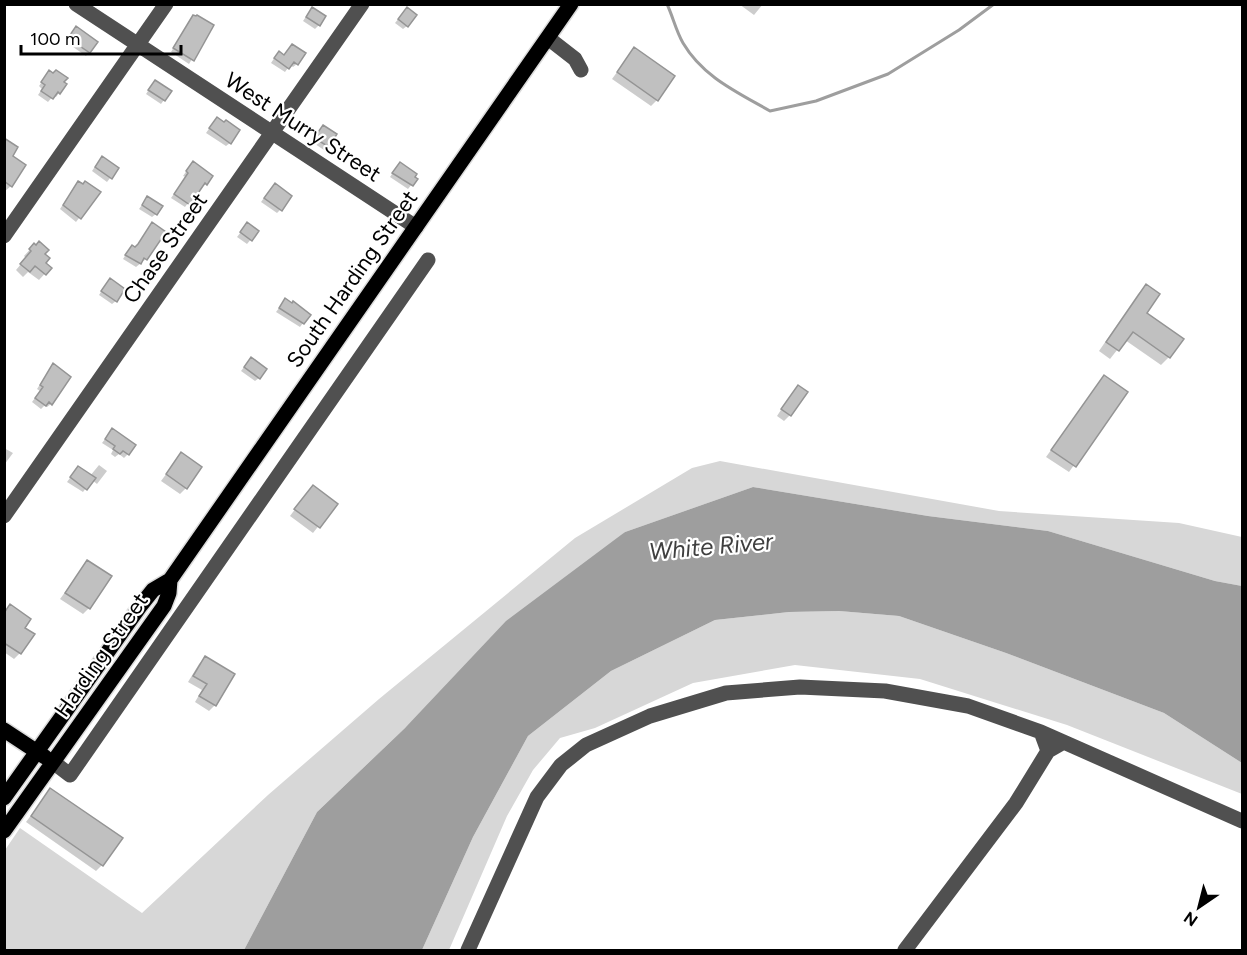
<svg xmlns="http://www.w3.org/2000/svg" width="1247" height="955" font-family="Figtree,sans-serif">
<rect width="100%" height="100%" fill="#fff"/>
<path fill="#d7d7d7" d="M720 461 999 511 1179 523 1242 537V586L1215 581 1048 531 928 516 753 487 625 532 405 728 317 812 244 950H5V850L20 828 142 913 268 795 379 699 575 538 692 468Z
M839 611 899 616 1006 653 1164 713 1242 763V794L1067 725 920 679 795 665 693 683 595 728 560 738 533 770 507 816 449 950H422L473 837 528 736 611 671 715 620 789 612Z"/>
<path fill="#9e9e9e" d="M753 487 928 516 1048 531 1215 581 1242 586V763L1164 713 1006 653 899 616 839 611 789 612 715 620 611 671 528 736 473 837 422 950H244L317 812 405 728 506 621 625 532Z"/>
<path fill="#0003" d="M739 4H763L754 15Z
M309 12 319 25 315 29 303 21Z
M403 13 407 26 403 29 395 23Z
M190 20 212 26 189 64 171 52Z
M73 32 89 52 86 56 66 42Z
M289 49 297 64 293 67 290 65 285 72 271 63 275 57 284 56Z
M634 49 657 100 651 106 612 79Z
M46 76 59 93 56 97 54 95 48 102 38 95 42 89 39 86Z
M152 85 164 100 161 104 146 94Z
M213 123 230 143 226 146 206 133Z
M320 130 328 146 324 150 312 142Z
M4 142 11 156V186L4 192Z
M98 162 117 169 107 182 92 171Z
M190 166 206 184 202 187 201 186 185 207 171 198 186 177 183 176Z
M396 168 416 179 408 189 390 177Z
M82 185 99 192 76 222 60 209 75 186Z
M271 188 280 210 277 213 261 202Z
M144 202 156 214 152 217 139 209Z
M149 228 146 259 136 267 123 259 128 251 135 249Z
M244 228 257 232 247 244 237 237Z
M34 245 43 254 44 263 50 268 39 280 28 272 23 277 16 270 26 258 24 256Z
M106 284 116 301 112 304 99 295Z
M1146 285 1145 313 1169 357 1161 365 1125 340 1110 359 1099 351 1138 294Z
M282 304 303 323 300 327 276 312Z
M247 363 259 378 255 381 241 371Z
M50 369 51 404 47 407 44 406 41 409 32 402 40 391 37 389Z
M1104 377 1126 393 1069 472 1046 457Z
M792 393 790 415 784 421 777 416Z
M109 434 128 454 124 458 119 454 115 457 111 454 113 450 102 443Z
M4 448 13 453 4 465Z
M181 454 186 488 180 494 161 481Z
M99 465 107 471 97 484 92 480 83 492 67 482 75 471 90 476Z
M307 493 336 504 313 533 290 516Z
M88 561 89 608 83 614 60 599Z
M4 612 23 628 20 653 14 659 4 652Z
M205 658 215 705 209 711 195 702 202 690 188 682 199 664Z
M50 790 102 865 96 871 26 822Z"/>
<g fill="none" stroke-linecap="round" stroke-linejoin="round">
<path stroke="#9e9e9e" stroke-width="3" d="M667 4C673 17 676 31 683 43 703 77 737 92 770 111L816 101 888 74 959 30 994 4"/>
</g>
<path fill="#c0c0c0" stroke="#949494" stroke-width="1.5" d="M312 7 326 16 320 26 306 17Z
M407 7 417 15 408 27 398 19Z
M193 15 196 16 197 15 214 25 194 61 173 48Z
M76 26 98 42 90 53 68 38Z
M292 44 306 53 298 65 294 62 289 69 274 58 279 51 284 55Z
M634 47 675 76 658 101 617 72Z
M49 70 53 73 56 70 68 78 64 82 67 84 60 94 58 92 53 99 41 91 45 85 41 82Z
M155 80 172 91 165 101 148 90Z
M217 117 224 122 226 120 240 130 231 144 209 128Z
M323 125 337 134 329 147 314 138Z
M4 138 18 147 13 156 26 165 12 187 4 181Z
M102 156 119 168 112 179 95 167Z
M193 161 213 176 207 185 205 183 190 205 174 194 188 173 186 171Z
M400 162 417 174 415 177 418 179 413 186 392 173Z
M78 181 83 184 85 181 101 192 81 219 63 205Z
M275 183 292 196 282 211 264 198Z
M147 196 163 206 157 215 142 205Z
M152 222 166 232 147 260 144 258 141 264 125 255 132 245 135 247 138 244Z
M247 222 259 231 252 241 240 232Z
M39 241 49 250 45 254 50 258 46 263 52 268 46 275 35 266 30 272 20 264 31 251 29 249 34 243 36 245Z
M110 278 125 289 117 302 101 291Z
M1146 284 1160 294 1147 313 1184 339 1170 358 1133 332 1119 351 1106 342Z
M285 298 292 303 293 301 311 315 304 324 279 308Z
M251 357 267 369 260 379 244 367Z
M53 363 71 377 52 405 49 402 46 406 35 398 43 387 40 385Z
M1104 375 1128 392 1076 467 1051 450Z
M798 385 808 392 791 416 781 409Z
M112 428 136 445 129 455 123 451 120 454 113 449 115 446 105 439Z
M181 452 202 467 187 489 166 474Z
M78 466 96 478 87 490 70 477Z
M313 485 338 504 320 528 294 509Z
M87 560 112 576 90 609 65 593Z
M10 604 31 619 25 628 35 634 21 654 4 643V613Z
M205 656 235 674 216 706 199 696 207 684 193 676Z
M50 788 123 838 103 866 31 816Z"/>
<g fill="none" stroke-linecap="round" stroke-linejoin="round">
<g stroke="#dbdbdb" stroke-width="18">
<path id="major" d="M4 730 45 757
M4 798 141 605 153 590 170 580
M4 831 164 606 169 593 170 580 571 4"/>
</g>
<path stroke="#505050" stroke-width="15" d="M76 4 416 227
M548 38 575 59 581 70
M4 236 166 4
M4 516 362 4
M1062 743 1048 751 1041 732 1242 821
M53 762 70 775 428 260
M468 950 537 797 561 765 586 745 650 716 726 693 800 687 885 691 968 706 1041 732
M905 950 1016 803 1048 751"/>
<use href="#major" stroke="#000" stroke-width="15"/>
</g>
<g text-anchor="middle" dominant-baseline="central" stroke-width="4.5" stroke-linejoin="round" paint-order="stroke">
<g font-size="22" fill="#000" stroke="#fff">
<text transform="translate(303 127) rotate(33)">West Murry Street</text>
<text transform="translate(165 248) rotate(-55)">Chase Street</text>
<text transform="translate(352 279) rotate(-55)">South Harding Street</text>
<text transform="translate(101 655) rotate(-55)">Harding Street</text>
</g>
<g font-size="24" font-style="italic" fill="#3f3f3f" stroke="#fff">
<text transform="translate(711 546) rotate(-5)">White River</text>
</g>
</g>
<rect width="1247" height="955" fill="none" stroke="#000000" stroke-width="12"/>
<g transform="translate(1199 907) rotate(215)" stroke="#ffffff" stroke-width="4.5" paint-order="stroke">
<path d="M0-4.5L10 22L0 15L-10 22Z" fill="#000000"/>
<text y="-9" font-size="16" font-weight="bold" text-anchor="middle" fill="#000000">N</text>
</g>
<path d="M21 45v9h160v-9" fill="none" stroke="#000000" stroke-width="3"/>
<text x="30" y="45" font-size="18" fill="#000000" stroke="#ffffff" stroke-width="4.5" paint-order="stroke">100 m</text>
</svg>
